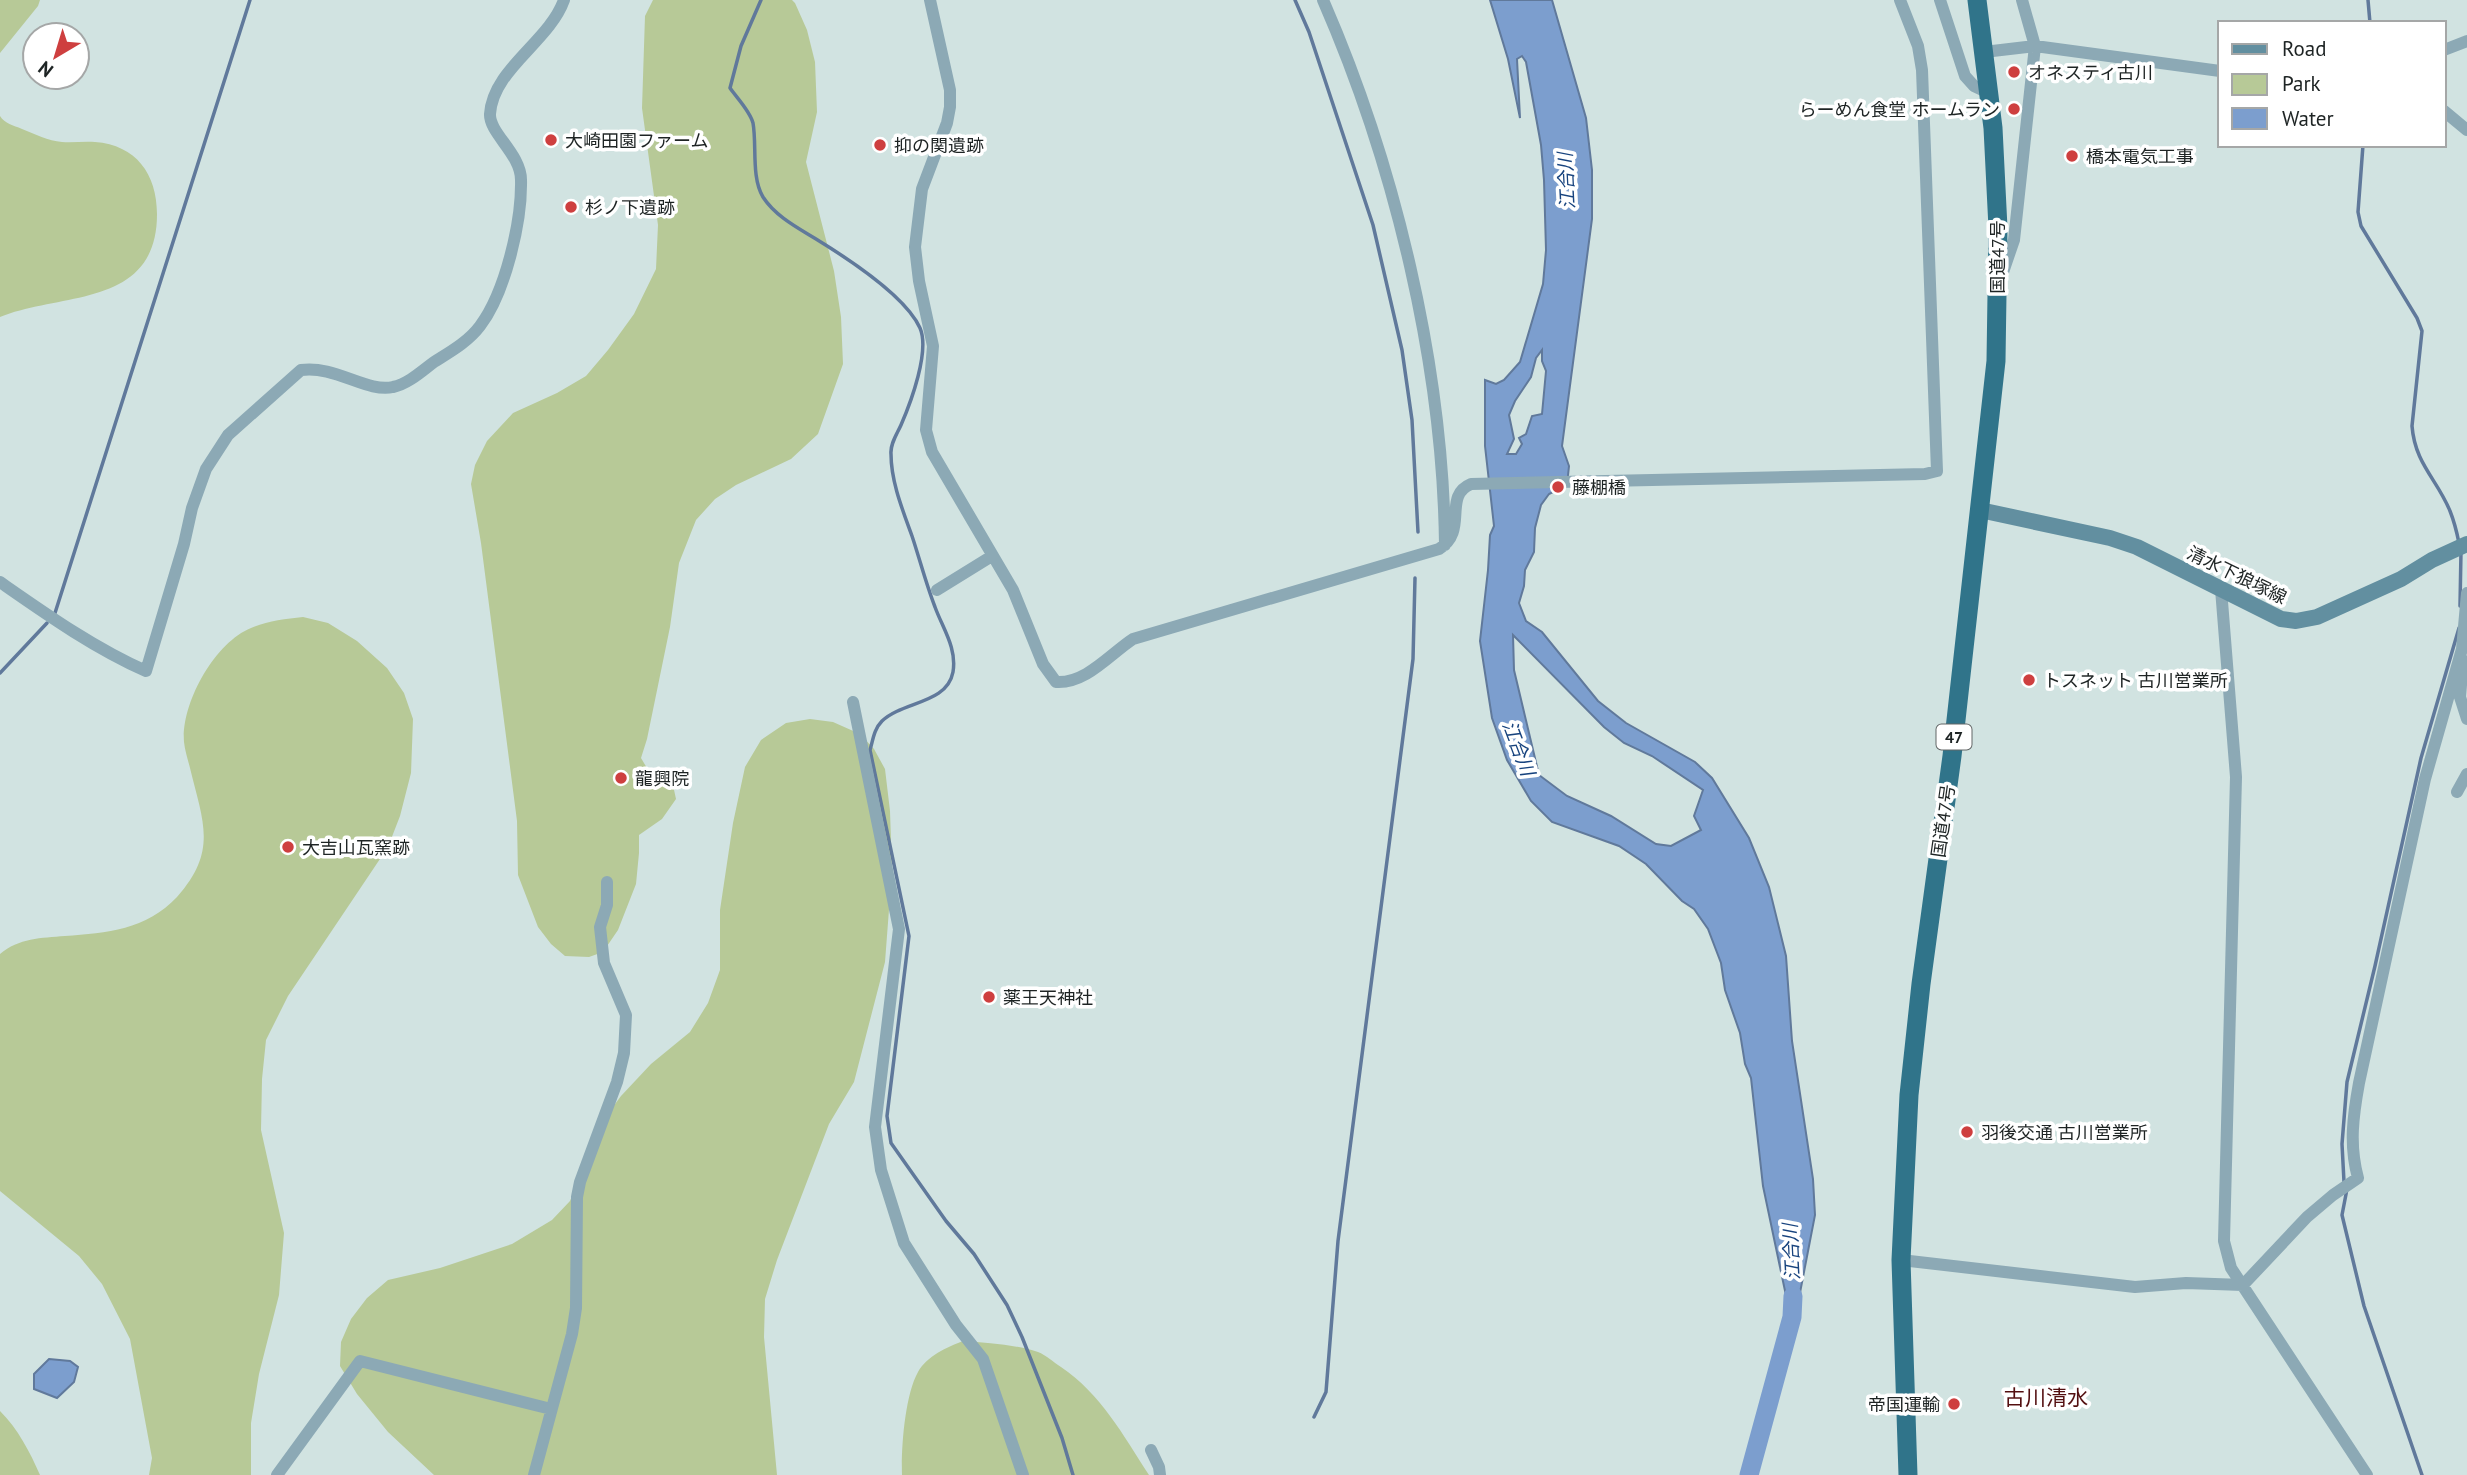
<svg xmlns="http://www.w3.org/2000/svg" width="2467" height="1475" font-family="'PT Sans','Noto Sans JP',sans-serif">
<rect width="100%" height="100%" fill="#d1e3e1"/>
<path fill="#b7c997" d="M0 0H40L38 6 0 53Z
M653 0H792L795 3 807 30 815 62 817 112 806 162 834 271 841 317 843 364 818 434 791 459 736 485 715 499 696 520 679 563 670 627 647 739 641 758 657 785 671 776 676 799 662 819 639 835V853L636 884 618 930 603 952 589 957 565 956 551 944 538 927 518 875 517 821 481 543 471 484 475 465 487 441 513 413 557 393 586 376 608 350 634 314 656 269 658 225 642 108 645 16Z
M0 116C5 124 13 125 22 129 35 134 48 141 62 142 73 143 84 141 95 142 136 145 157 174 157 214 157 308 62 292 0 317Z
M303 617 328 623 357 641 387 668 404 693 413 719 411 773 400 816 388 847 288 996 266 1040 262 1079 261 1130 284 1233 279 1295 259 1374 251 1423V1475H149L152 1458 130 1339 102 1284 79 1256 0 1191V954C19 938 41 938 65 936 107 933 146 930 177 897 218 851 203 822 190 768 188 760 185 751 184 742 181 704 214 643 251 628 267 621 285 619 303 617Z
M810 719 833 722 860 734 874 749 885 769 890 811 892 870 885 962 854 1082 829 1124 777 1260 765 1299 764 1337 777 1475H434L388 1432 357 1394 340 1366 341 1342 351 1319 367 1298 388 1280 440 1268 512 1244 552 1220 570 1201 601 1123 621 1096 651 1064 690 1032 708 1003 720 970V910L733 823 745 767 761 740 786 723Z
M963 1341C988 1343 1013 1344 1038 1352 1046 1355 1053 1362 1061 1367 1101 1394 1123 1435 1149 1475H902C901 1448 905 1395 918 1372 927 1356 947 1347 963 1341Z
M0 1411C18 1429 30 1452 40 1475H0Z"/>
<path fill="#7c9ece" stroke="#60799b" stroke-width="2" fill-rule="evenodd" d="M1490 0H1552L1586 118 1592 170V219L1562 446 1569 466 1567 485 1549 494 1541 505 1535 528 1534 552 1525 570 1524 586 1519 603 1526 621 1542 632 1598 701 1626 723 1695 762 1712 778 1749 838 1769 887 1786 956 1792 1041 1813 1179 1815 1215 1793 1329 1763 1186 1751 1078 1745 1064 1740 1033 1725 990 1721 963 1708 929 1694 909 1682 901 1646 864 1619 846 1552 822 1531 801 1507 760 1492 718 1480 641 1488 570 1490 535 1494 526 1485 446V380L1496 384 1504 380 1520 362 1543 284 1546 250 1544 180 1541 145 1526 62 1522 56 1517 59 1520 118 1508 59ZM1542 350V361L1546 371 1542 414 1532 416 1526 434 1519 438 1522 444 1516 454H1507L1514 439 1509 415 1515 401 1531 377 1536 358ZM1513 635 1604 727 1624 743 1652 756 1703 790 1694 816 1701 830 1671 846 1656 844 1611 816 1567 796 1539 775 1514 670Z
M49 1359 70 1361 78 1367 74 1382 57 1398 34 1389V1374Z"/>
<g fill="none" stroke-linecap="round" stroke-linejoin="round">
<path stroke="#60799b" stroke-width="3.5" d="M761 0 741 46 730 88C737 98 750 111 753 123 757 145 751 177 763 197 775 216 798 228 816 239 847 258 905 295 920 328 930 351 911 402 901 425 897 434 890 444 891 454 891 482 903 511 912 536 920 560 926 584 935 607 943 629 957 648 953 672 947 704 903 701 882 721 874 729 873 740 870 750L909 936 887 1116 891 1143 946 1221 974 1254 1007 1305 1022 1337 1062 1438 1073 1475
M1295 0 1309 32 1373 225 1402 350 1412 420 1418 532
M2368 0 2370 23
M2363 145 2358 212 2361 226 2417 318 2422 331 2412 426C2415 464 2437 479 2450 511 2454 521 2457 533 2459 543
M2460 606 2461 551
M55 613 250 0
M0 673 47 623
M2344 1182 2342 1144 2347 1082 2375 966 2421 758 2459 628
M2347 1189 2342 1215 2364 1306 2422 1475
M1314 1417 1326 1392 1338 1241 1413 659 1415 578"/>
<path stroke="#7c9ece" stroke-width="19" d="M1749 1475 1792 1317 1793 1296"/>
<path stroke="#8ca9b5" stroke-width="12" d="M930 0 950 90V107L947 123 922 189 915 247 919 281 933 346 926 430 932 452 1013 590 1043 664 1056 682C1086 684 1110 654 1133 639L1439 549C1469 531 1442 496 1471 484L1925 474 1937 471 1922 70 1918 46 1900 0
M1323 0C1395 165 1443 365 1445 545
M1940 0 1965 76 1974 86 1989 93
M2444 50 2467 41
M1984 52 2035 46 2220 71
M2444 111 2467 130
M2002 275 2014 240 2035 46 2022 0
M0 582C46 614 94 648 146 671L184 544 192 508 206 469 228 435 301 370C335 365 367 393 393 387 408 384 422 371 434 362 450 352 468 342 480 326 505 293 522 222 521 180 521 154 489 133 490 114 493 69 549 42 564 0
M2221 589 2236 777 2224 1241 2231 1268 2367 1475
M937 590 992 556
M2463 660 2460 697 2467 719
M853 702 899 929 875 1127 881 1170 904 1243 956 1325 983 1359 1023 1475
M2457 792 2467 774
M1901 1260 2135 1287 2186 1283 2243 1285 2307 1217 2333 1195 2358 1178C2349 1145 2353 1116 2359 1083L2425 779 2462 649 2467 593
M1151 1450 1159 1467 1160 1475
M277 1475 360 1361 551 1409
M534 1475 572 1334 576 1308 577 1197 580 1182 617 1082 624 1053 626 1015 604 963 600 927 607 905V882"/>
<path stroke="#628fa0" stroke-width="16" d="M1980 510 2110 538 2137 547 2281 619 2296 621 2317 617 2401 579 2432 560 2467 544"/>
<path stroke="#30748a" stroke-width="19" d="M1908 1475 1901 1260 1909 1095 1921 984 1952 756 1996 361 1998 228 1993 128 1977 0"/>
</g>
<g fill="#ce3f3f" stroke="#fff" stroke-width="2.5">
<circle cx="2014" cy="72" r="7"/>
<circle cx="2014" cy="109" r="7"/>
<circle cx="551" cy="140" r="7"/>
<circle cx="880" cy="145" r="7"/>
<circle cx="2072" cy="156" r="7"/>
<circle cx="571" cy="207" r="7"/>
<circle cx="1558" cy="487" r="7"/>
<circle cx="2029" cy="680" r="7"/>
<circle cx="621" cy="778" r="7"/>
<circle cx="288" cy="847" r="7"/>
<circle cx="989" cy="997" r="7"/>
<circle cx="1967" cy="1132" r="7"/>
<circle cx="1954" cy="1404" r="7"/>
</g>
<g text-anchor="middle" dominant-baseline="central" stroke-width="7" stroke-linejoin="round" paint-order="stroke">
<rect fill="#fff" stroke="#626666" stroke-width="2" x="1936.5" y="724.5" width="35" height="25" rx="5"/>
<g font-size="16" font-weight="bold" fill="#1e2424">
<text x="1954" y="737">47</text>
</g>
<g font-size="18" fill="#1e2424" stroke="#fff" text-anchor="start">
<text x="2028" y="72">オネスティ古川</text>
<text x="2000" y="109" text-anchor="end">らーめん食堂 ホームラン</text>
<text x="565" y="140">大崎田園ファーム</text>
<text x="894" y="145">抑の関遺跡</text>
<text x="2086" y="156">橋本電気工事</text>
<text x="585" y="207">杉ノ下遺跡</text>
<text x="1572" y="487">藤棚橋</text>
<text x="2043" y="680">トスネット 古川営業所</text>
<text x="635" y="778">龍興院</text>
<text x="302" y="847">大吉山瓦窯跡</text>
<text x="1003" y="997">薬王天神社</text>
<text x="1981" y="1132">羽後交通 古川営業所</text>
<text x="1940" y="1404" text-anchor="end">帝国運輸</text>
</g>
<g font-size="18" fill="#1e2424" stroke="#fff">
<text transform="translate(1997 257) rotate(-90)">国道47号</text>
<text transform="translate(2237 575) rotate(26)">清水下狼塚線</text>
<text transform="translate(1943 821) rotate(-82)">国道47号</text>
</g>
<g font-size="19" font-style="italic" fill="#17437e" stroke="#fff">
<text transform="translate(1566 181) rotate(-93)">江合川</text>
<text transform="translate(1519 748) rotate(69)">江合川</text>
<text transform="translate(1791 1252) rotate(-93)">江合川</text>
</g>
<g font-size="21" fill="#530f10" stroke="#fff">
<text x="2046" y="1397">古川清水</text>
</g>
</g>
<rect x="2218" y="21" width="228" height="126" fill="#ffffff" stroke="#a5a7a7" stroke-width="2"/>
<rect x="2232" y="44" width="35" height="10" fill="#628fa0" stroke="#a5a7a7" stroke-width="2"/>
<text x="2282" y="56" font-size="21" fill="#1e2424">Road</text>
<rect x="2232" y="74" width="35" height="21" fill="#b7c997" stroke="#a5a7a7" stroke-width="2"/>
<text x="2282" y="91" font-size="21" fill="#1e2424">Park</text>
<rect x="2232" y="108" width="35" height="21" fill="#7c9ece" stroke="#a5a7a7" stroke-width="2"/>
<text x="2282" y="126" font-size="21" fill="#1e2424">Water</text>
<g transform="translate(56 56) rotate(218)"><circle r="33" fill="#ffffff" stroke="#a5a7a7" stroke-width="2"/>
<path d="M0-5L12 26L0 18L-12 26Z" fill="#ce3f3f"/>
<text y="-10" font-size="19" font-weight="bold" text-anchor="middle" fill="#1e2424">N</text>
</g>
</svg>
